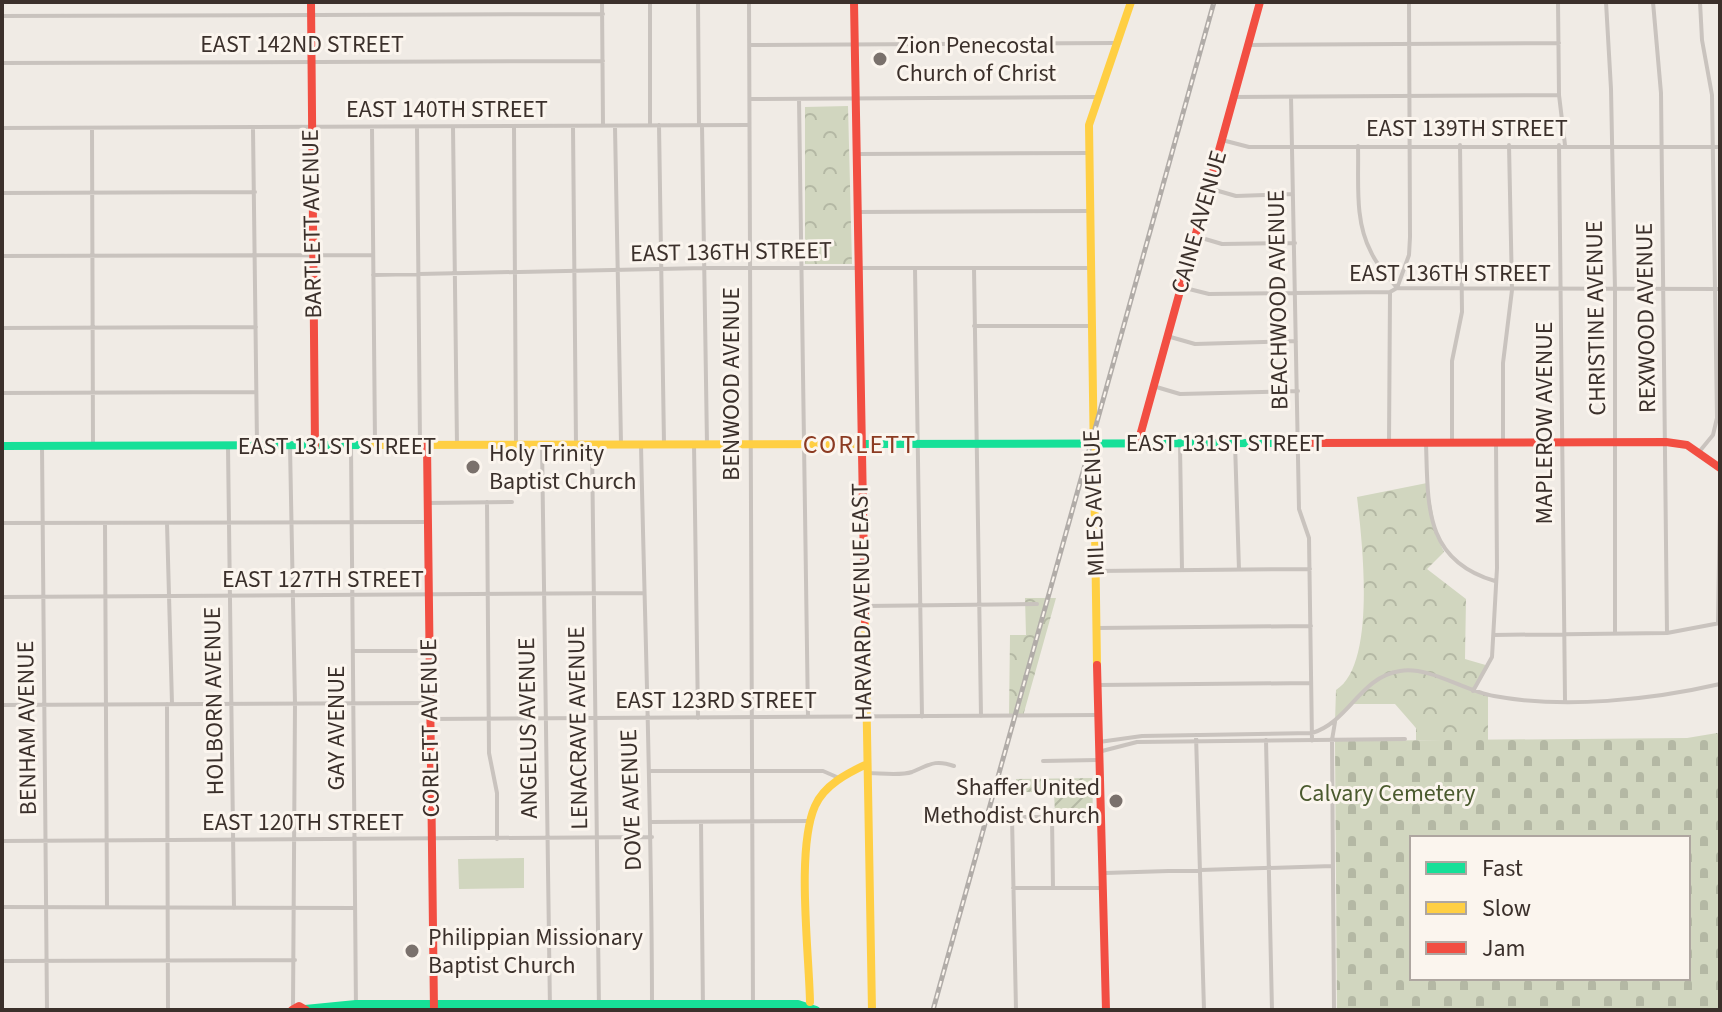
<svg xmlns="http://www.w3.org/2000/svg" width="1722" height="1012" font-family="'Source Sans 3',sans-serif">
<defs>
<pattern id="forest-crowns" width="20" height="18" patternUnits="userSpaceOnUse" patternTransform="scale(2)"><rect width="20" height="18" fill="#d1d6bf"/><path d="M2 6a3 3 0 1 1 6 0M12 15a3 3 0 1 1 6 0" fill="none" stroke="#b4b8a4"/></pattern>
<pattern id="cemetery-stones" width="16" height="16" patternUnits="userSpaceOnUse" patternTransform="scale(2)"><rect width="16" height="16" fill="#d1d6bf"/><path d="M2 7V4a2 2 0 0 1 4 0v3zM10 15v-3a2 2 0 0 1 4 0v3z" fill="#b4b8a4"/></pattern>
<pattern id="garden-furrows" width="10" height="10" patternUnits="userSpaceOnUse" patternTransform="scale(2)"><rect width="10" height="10" fill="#d1d6bf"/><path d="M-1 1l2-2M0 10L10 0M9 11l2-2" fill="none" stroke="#b4b8a4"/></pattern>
</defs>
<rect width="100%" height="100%" fill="#f0ebe5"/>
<path fill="#d1d6bf" d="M524 858V888L459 889 458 859Z"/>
<path fill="url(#forest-crowns)" d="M848 106 852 264H805V107Z
M1427 483 1437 536 1444 552 1427 569 1466 599 1465 659 1489 666 1474 691 1488 695V740H1416V728L1395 704H1351L1335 722 1336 690C1377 665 1362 540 1357 497Z
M1025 598H1056L1023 716H1009L1010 635H1026Z"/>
<path fill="url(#cemetery-stones)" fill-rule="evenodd" d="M1717 733 1720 737V1010H1337L1335 741 1687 738ZM1412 838H1688V978H1412Z"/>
<path fill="url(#garden-furrows)" d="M1092 778 1093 813 1055 814 1054 792H1016V779Z"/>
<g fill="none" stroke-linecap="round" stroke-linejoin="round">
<path stroke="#c9c3be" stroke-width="4" d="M602 2 603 126
M650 2V125
M698 2 699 125
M749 2 753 1010
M1558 2 1559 95 1565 145
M1606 2 1611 89 1615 290V634
M1653 2 1661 93 1667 633
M2 16 603 14
M749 45 1115 43
M1248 45 1559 43
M2 63 603 61
M1234 97 1559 95
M1291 97 1299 509 1309 538 1312 741
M750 99 1097 97
M799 99 808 717
M659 125 664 444
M702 125 707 444
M453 127 457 445
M514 127 516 445
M573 127 576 445
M615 127 621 444
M2 128 747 125
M372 128 375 443
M417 128 420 445
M92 129 93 446
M253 129 257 444
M1222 140 1249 147H1720
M1559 145 1565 700
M1358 146C1359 181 1354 220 1371 252 1377 266 1388 276 1397 288
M858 154 1089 153
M1208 188 1236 196 1293 194
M2 193 255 192
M858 212 1089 211
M1195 236 1222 244 1295 243
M2 256 373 255
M915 268 922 717
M974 268 981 716
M373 275 705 268H1090
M1181 287 1209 294 1390 292 1397 288 1720 289
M1397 288 1409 255 1410 237 1409 2
M974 326H1092
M2 328 256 327
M1167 336 1195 344 1296 341
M1153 386 1180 394 1298 391
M2 393 256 392
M1426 442C1428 506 1424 560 1495 581
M1452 442V361L1462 312 1460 145
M1503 442V363L1512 290 1509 145
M1235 443 1239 570
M1389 443 1390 292
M694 444 698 718
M542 445 550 1010
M592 445 599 1010
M641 445C645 634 652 821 652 1010
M1180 445 1182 570
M42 446 47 1010
M290 446 295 704 293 1008
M351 446 356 1010
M228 447 234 908
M1699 452 1713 435 1717 418 1712 95 1702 40 1700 2
M487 502 489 753 497 793V839
M427 503 512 502
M2 523 428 522
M105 523 107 907
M167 523 172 704
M1096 571 1310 569
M2 597 643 593
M865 606 1037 604
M1718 623 1720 504
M1097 628 1311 626
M1493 635 1667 633 1720 623
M354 651H429
M1098 685 1311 683
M1473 691 1492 657 1497 568 1496 443
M167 704 168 1010
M2 705 430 703
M430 719 1098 715
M1196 735 1204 1010
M1266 740 1272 1010
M1099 742 1142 736 1312 733C1349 722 1360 677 1400 671 1430 666 1464 691 1494 696 1564 709 1651 700 1720 684
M1102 751 1137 742 1405 739
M1043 761 1097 760
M651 771H823L839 778
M867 773C880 773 900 776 912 772 929 765 935 759 954 766
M1052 817 1053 888
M652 822 809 821
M701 822 703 1010
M2 841 652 837
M1105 873 1333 866
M1013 888H1102
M2 907 355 908
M2 961 295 960
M1016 1010 1012 817H1101
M1334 1010 1332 740 1335 722"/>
<path stroke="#16e098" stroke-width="8" d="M858 444 1310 443
M2 446 375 445
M305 1009 356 1004H798L816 1010"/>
<path stroke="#ffcf43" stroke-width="8" d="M375 445 858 444
M865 621 872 1010
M1097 665 1089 125 1131 2
M810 1002C809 952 796 849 815 806 824 785 848 773 867 764"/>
<path stroke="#f24e42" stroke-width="8" d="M311 2 315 446
M854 2 865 621
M1138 443 1260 2
M1310 443 1666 442 1687 445 1720 468
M427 445 434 1010
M1097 665 1106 1010
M292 1010 299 1006 306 1010"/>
<g stroke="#b1aca8" stroke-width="5">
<path id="rail" d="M933 1010 1214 2"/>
</g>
<use href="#rail" stroke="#fbf5ee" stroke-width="2" stroke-dasharray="6" stroke-linecap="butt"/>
</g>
<g fill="#7a716c" stroke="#fbf5ee" stroke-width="3">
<circle cx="880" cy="59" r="8"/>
<circle cx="473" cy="467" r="8"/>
<circle cx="1116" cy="801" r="8"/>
<circle cx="412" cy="951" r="8"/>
</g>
<g text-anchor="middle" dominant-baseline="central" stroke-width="6" stroke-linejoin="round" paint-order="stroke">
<g font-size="24" fill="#3b302b" stroke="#fbf5ee">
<text x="302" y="44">EAST 142ND STREET</text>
<text x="447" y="109">EAST 140TH STREET</text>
<text x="1467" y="128">EAST 139TH STREET</text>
<text transform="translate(1199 222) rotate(-74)">CAINE AVENUE</text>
<text transform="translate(312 224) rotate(-91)">BARTLETT AVENUE</text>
<text transform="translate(731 252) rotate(-1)">EAST 136TH STREET</text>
<text x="1450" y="273">EAST 136TH STREET</text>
<text transform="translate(1278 300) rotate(-91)">BEACHWOOD AVENUE</text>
<text transform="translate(1596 318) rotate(-91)">CHRISTINE AVENUE</text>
<text transform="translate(1646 318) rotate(-91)">REXWOOD AVENUE</text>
<text transform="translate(731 384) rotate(-90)">BENWOOD AVENUE</text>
<text transform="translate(1544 423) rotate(-90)">MAPLEROW AVENUE</text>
<text x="1225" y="443">EAST 131ST STREET</text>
<text x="337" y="446">EAST 131ST STREET</text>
<text transform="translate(1094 503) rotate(-92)">MILES AVENUE</text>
<text x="323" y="579">EAST 127TH STREET</text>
<text transform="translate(862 602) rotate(-91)">HARVARD AVENUE EAST</text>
<text x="716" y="700">EAST 123RD STREET</text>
<text transform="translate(214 701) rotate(-91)">HOLBORN AVENUE</text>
<text transform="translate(27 728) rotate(-91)">BENHAM AVENUE</text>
<text transform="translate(336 728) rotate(-90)">GAY AVENUE</text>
<text transform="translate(430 728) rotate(-91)">CORLETT AVENUE</text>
<text transform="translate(528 728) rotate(-91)">ANGELUS AVENUE</text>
<text transform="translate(578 728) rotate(-91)">LENACRAVE AVENUE</text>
<text transform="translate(631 800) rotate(-92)">DOVE AVENUE</text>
<text x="303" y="822">EAST 120TH STREET</text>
</g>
<g font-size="24" fill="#3b302b" stroke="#fbf5ee" text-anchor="start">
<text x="896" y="45">Zion Penecostal<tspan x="896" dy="28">Church of Christ</tspan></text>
<text x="489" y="453">Holy Trinity<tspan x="489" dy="28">Baptist Church</tspan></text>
<text x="1100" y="787" text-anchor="end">Shaffer United<tspan x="1100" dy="28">Methodist Church</tspan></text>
<text x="428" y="937">Philippian Missionary<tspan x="428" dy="28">Baptist Church</tspan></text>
</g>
<g font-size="24" fill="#4a5a2e" stroke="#fbf5ee">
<text x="1387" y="793">Calvary Cemetery</text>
</g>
<g font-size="26" letter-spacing="2" fill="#8c3b22" stroke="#fbf5ee">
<text x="860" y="444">CORLETT</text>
</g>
</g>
<rect width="1722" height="1012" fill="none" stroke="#3b302b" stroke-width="8"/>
<rect x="1410" y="836" width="280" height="144" fill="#fbf5ee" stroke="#aea6a0" stroke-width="2"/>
<rect x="1426" y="862" width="40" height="12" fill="#16e098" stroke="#aea6a0" stroke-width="2"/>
<text x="1482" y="876" font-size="24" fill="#3b302b">Fast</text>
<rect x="1426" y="902" width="40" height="12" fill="#ffcf43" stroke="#aea6a0" stroke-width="2"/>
<text x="1482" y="916" font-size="24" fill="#3b302b">Slow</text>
<rect x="1426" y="942" width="40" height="12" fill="#f24e42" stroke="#aea6a0" stroke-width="2"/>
<text x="1482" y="956" font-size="24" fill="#3b302b">Jam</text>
</svg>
